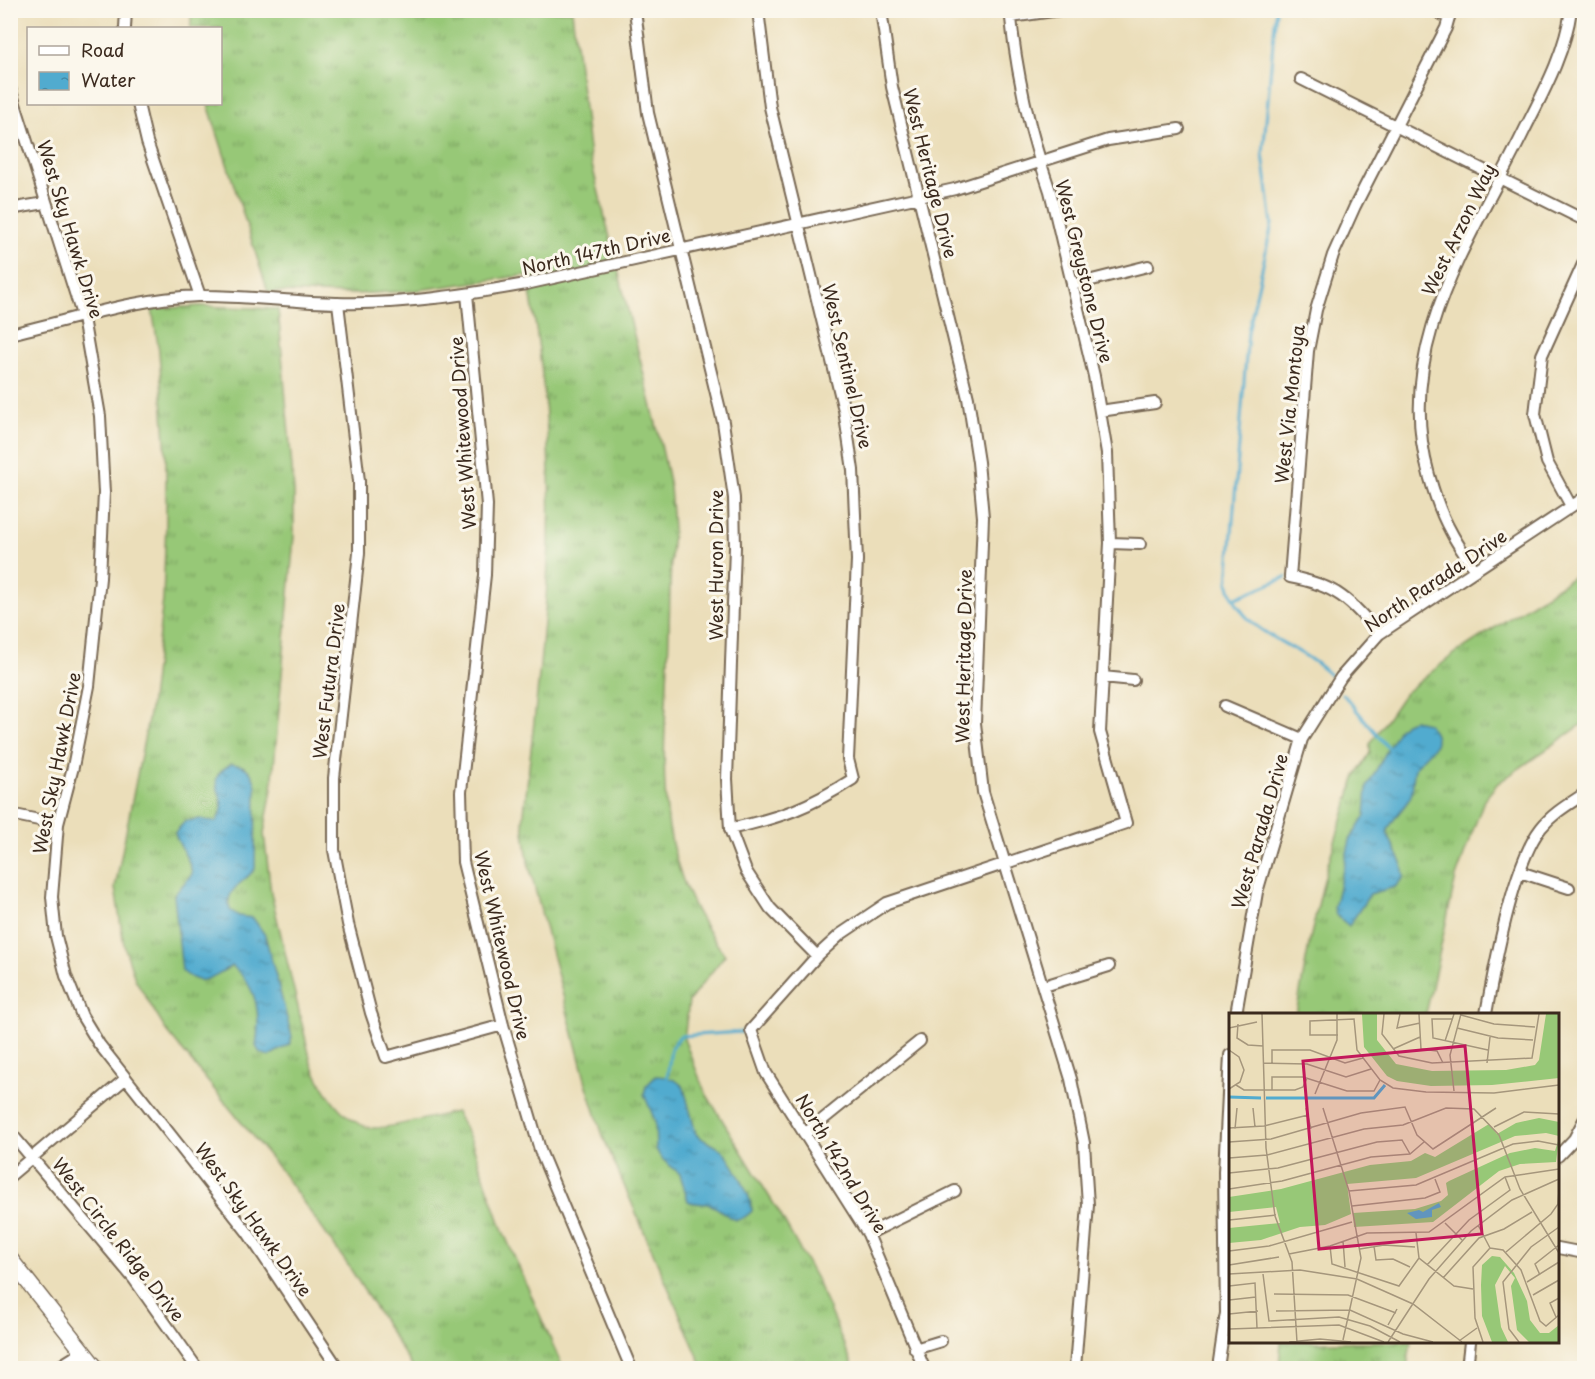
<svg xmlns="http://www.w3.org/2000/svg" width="1595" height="1379" font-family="'Playpen Sans',sans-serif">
<defs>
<pattern id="grass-tufts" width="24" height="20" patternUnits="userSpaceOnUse" patternTransform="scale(1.5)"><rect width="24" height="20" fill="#97c877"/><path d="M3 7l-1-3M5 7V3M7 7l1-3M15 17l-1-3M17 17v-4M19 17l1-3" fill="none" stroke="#7ca361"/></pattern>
<pattern id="water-ripples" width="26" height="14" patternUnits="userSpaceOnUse" patternTransform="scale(1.5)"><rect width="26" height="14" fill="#51abcf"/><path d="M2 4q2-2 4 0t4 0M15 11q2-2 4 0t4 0" fill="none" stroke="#448ba7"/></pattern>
</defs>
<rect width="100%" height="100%" fill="#fbf7ec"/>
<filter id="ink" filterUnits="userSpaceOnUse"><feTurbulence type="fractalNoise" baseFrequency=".0167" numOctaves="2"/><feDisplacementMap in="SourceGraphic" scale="12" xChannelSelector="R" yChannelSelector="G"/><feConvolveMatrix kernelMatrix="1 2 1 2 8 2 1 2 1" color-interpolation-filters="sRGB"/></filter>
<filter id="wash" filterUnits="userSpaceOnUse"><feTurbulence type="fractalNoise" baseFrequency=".008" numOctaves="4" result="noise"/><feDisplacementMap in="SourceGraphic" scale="24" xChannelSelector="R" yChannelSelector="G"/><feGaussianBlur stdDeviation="1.35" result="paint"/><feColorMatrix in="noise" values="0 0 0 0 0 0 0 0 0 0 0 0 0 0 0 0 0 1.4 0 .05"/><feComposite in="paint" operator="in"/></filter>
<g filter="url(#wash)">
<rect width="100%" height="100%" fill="#ebdeba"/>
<path fill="url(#grass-tufts)" stroke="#69794a" stroke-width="1.5" d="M191 10 572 11 590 157 660 440 670 486 673 529C669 573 670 618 668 662 663 773 652 861 725 955L689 1001 684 1039 705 1092 780 1214 816 1279 854 1368H703L604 1139 586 1083 528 862 523 823C531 743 542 663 547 583 554 482 546 375 527 275L411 291 354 294 268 292 208 104H220V28H191Z
M201 306 278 309 294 491V536L272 789 264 833 271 893 311 1062C321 1087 343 1124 373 1128 387 1129 439 1115 456 1112L471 1140 503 1231 563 1368H413L348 1265 281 1171 165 1029 135 979 124 945 115 888 150 709 163 600 166 523V456L159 351 152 309Z
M1584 570V723L1497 784 1484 800 1456 877 1426 1014H1296L1310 939 1327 867 1356 775 1370 753V744L1404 694 1454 654Z
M1281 1342H1411L1407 1368H1279Z"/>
<path fill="url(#water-ripples)" stroke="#466a76" stroke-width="1.5" d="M1414 720 1427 723C1447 745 1429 749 1417 765 1411 773 1415 788 1410 798 1402 811 1392 818 1387 833L1402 863 1404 877 1395 887 1370 894 1349 926 1336 915 1334 908 1350 840 1365 816 1367 787 1398 730 1405 723Z
M231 764C247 765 252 771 256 786L255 869C243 884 224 889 230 910L239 916 253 918 265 935 292 1037 289 1045 269 1056 260 1053 256 1046C261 1015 258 987 232 966 210 977 203 989 182 971L174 895 192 874C191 859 179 848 175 833L185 821 200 819 216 822C218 818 222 812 222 808 221 787 205 779 231 764Z
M656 1076C667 1076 678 1080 684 1088L696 1134C703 1141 712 1143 720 1149 731 1157 752 1197 752 1211 733 1230 730 1213 711 1205 704 1202 695 1205 688 1201L680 1174 661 1158 656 1149 655 1121 644 1094 646 1086Z"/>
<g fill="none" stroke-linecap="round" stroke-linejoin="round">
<path stroke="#51abcf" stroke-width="3" d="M1276 10 1263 154 1272 224 1248 332 1228 583C1244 639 1293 638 1330 675
M1234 599 1286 577
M1343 694 1390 750
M667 1079 671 1048 680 1036 742 1032"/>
</g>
</g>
<g filter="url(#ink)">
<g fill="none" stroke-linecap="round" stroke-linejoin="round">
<g stroke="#796955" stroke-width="14">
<path id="street" d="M635 10 648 113 723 422 734 498 735 547 727 779 730 829 746 871 770 908 817 956
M881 10 892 87 968 398 978 462 983 517 975 723 983 792 1071 1079 1084 1143 1088 1205 1075 1368
M1434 10 1449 18
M1011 17 1060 10
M125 28 126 10
M1301 79 1584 220
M10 88 83 318 100 416 104 493 100 578 89 686 73 767 58 824 52 897 56 936 66 976 82 1016 99 1044 248 1233 338 1368
M138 104 147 142 200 296
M10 209 45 203
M1072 285 1148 266
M467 294 487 505 485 575 461 792 463 862 503 1025 541 1153 631 1368
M338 303 359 481V553L334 778V850L348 924 371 1013 386 1057 503 1025
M10 334C72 320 135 298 198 296 244 295 290 302 336 303 399 305 464 295 526 284L955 189 1108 140 1179 129
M1100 411 1155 403
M1571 506 1547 462 1535 414 1542 355 1584 262
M1110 543 1140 544
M1474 569C1466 556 1457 544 1450 530 1441 514 1434 493 1429 475 1392 346 1472 239 1525 129 1544 91 1565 53 1571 10
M1379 634C1350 600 1336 585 1290 577L1308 351 1316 310 1333 255 1355 206 1446 28 1451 10
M1103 677 1133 680
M1225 706 1302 739
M10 814 58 824
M730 829C782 817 808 808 853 779L848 759 857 560 853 470 844 410 770 107 758 10
M1520 872 1569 888
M1044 986 1109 966
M1236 1014 1257 892 1302 739 1341 677 1379 634 1584 498
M1486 1014C1494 969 1513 863 1541 828 1553 813 1569 804 1584 794
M10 1132 134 1279 197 1368
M806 1133 920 1041
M1558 1156 1574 1139 1584 1120
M10 1176 125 1079
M868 1234 955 1191
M1558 1248 1584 1253
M915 1349 941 1341
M57 1368 84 1351
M924 1368 868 1234 766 1073 751 1030 817 956 841 934 887 903 1126 823 1100 732 1110 543 1107 453 1094 376 1050 191C1030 134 1016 71 1010 10
M1218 1368 1226 1313 1224 1172 1230 1055
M1467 1368 1470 1342"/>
</g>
<g stroke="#796955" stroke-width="18">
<path id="secondary" d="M10 1259 96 1368"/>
</g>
<use href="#street" stroke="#fff" stroke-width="10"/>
<use href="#secondary" stroke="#fff" stroke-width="15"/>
</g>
</g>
<g text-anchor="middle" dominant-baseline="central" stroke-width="6" stroke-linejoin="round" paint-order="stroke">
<g font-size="18" fill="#3b2a1e" stroke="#fbf7ec">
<text transform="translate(931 173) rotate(76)">West Heritage Drive</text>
<text transform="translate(71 229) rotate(73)">West Sky Hawk Drive</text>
<text transform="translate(1458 229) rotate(-64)">West Arzon Way</text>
<text transform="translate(596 251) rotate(-13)">North 147th Drive</text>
<text transform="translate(1085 271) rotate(76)">West Greystone Drive</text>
<text transform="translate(848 366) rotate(77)">West Sentinel Drive</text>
<text transform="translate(1289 404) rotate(-84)">West Via Montoya</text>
<text transform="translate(462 433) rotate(-94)">West Whitewood Drive</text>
<text transform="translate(715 565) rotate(-90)">West Huron Drive</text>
<text transform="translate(1435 580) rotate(-34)">North Parada Drive</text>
<text transform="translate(963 656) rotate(-89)">West Heritage Drive</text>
<text transform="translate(328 681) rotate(-83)">West Futura Drive</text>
<text transform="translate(56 763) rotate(-79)">West Sky Hawk Drive</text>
<text transform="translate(1259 831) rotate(-74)">West Parada Drive</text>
<text transform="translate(503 945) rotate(77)">West Whitewood Drive</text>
<text transform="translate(842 1163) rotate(59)">North 142nd Drive</text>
<text transform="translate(254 1219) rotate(54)">West Sky Hawk Drive</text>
<text transform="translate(119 1239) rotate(52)">West Circle Ridge Drive</text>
</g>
</g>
<g transform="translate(1229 1013)">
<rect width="330" height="330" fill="#ebdeba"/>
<path d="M133 1H148V27L167 51 203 58 277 57 306 52 310 47 317 1H330V65L263 72 202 73 168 68 158 63 135 34ZM310 105 330 109V123L317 120 286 123 187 165 118 171 122 201 96 212 71 214 32 227 0 230V215L51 210 47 194 0 199V184L52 176 141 152 182 148 196 140 206 144 260 111 268 121 287 110ZM330 125 327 149 291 151 270 158 204 209 125 214 124 200 186 196 212 188 219 182 217 170 220 168 281 140 306 135 326 138ZM263 243 271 244 285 260 298 288 301 307 311 320H320L330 312V329H300L288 317 282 273 286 265 276 253 266 272 272 314 279 329H263L253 303 252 272 253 252Z" fill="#97c877"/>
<path d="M210 190 212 194 203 197V204L187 206 178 200 190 197 194 199Z" fill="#51abcf"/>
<path fill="none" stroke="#51abcf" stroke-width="3" d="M0 84 32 85M37 85H145L156 72"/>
<path fill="none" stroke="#a5967c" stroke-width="1.5" d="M33 1 37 135 46 203 63 249 68 329M155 1 153 21 170 43 203 50 303 45 310 1M171 1 168 15 191 10M190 1 192 36 208 38 214 50M232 2 265 11 306 14M223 6H203L204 25 259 37M9 11 8 25 19 32 34 33M0 15 28 9M228 15 269 25 304 27M109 22H81V8L125 6 128 37 151 67 164 75 197 79 265 80 330 72M216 28 225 1M164 36 191 24M0 37 10 44 15 57 11 69 0 76M34 50 78 51 117 64 142 56M43 50V37H81L116 50 134 45M258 50 261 24M7 72 15 77H66L74 74 78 65M43 77V64H74L118 78H145L151 67M225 78 221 42 232 1M86 81 108 27V1M24 95 26 114M77 95 82 116M94 95 120 178 132 245 114 327M265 114 295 99 330 101M0 115 35 113 79 102M6 116 8 95M0 129 42 126 132 100 176 94 188 122 204 136 267 95M0 145 38 142 135 116 174 112 217 95 245 96 270 122 291 176 330 240M0 160 49 155 148 129 173 127 181 141M0 176 53 168 142 144 181 141 195 129M120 178 187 172 284 131 309 128 330 132M123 193 196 185 211 179 206 166M0 207 47 202M216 210 233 227M249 212 261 235M187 220 190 245 225 273 244 276M114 228 116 254M101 233 103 251 170 273 190 245M145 233 147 247 164 246 181 254M261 235 274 237 292 257 311 308 317 313 330 302M131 236 155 232 186 234M0 238 40 233 123 209M277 239 322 201 329 191 330 177M60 241 101 233 138 220 200 219 276 164 330 156M0 252 50 244M198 252 240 207 281 177 276 164M0 261 71 257 128 266 184 291 233 329M34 261 40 308 110 304 141 313 171 329M311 262 306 251 330 232M214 265 250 225 275 216 303 199M298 269 330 249M0 273 26 270 28 315M45 281 119 282 167 300M304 282 330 267M0 287 27 284M47 298 121 297 174 321 204 329M0 301 29 298M327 304 321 290 330 285M159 312 168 296M0 316 110 312 155 329M230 328 248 315M60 329 91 326 122 329M159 329 200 266 242 218 283 187 330 166M254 329 246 305 244 254 261 235M290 329 280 316 274 269 302 234 330 214"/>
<path fill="#c2185b" fill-opacity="0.15" stroke="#c2185b" stroke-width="3" d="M236 33 253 221 90 236 74 48Z"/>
<rect width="330" height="330" fill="none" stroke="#3b2a1e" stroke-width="3"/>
</g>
<rect width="1595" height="1379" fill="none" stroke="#fbf7ec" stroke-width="36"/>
<rect x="27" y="27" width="195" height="78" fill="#fbf7ec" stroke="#aea59a" stroke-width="1.5"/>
<rect x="39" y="46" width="30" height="9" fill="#ffffff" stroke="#aea59a" stroke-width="1.5"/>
<text x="81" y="57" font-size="18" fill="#3b2a1e">Road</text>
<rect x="39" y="72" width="30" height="18" fill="url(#water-ripples)" stroke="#aea59a" stroke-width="1.5"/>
<text x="81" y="87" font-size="18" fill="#3b2a1e">Water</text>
</svg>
